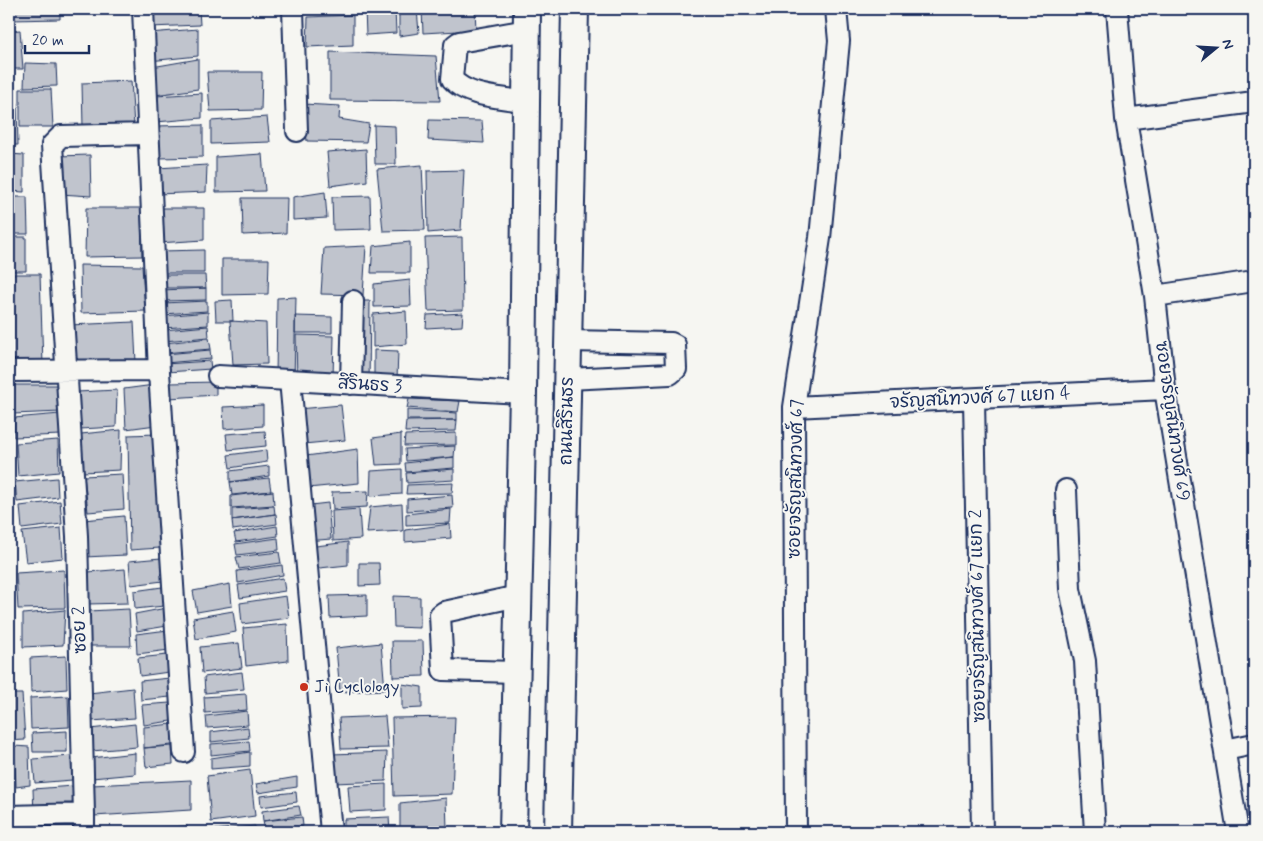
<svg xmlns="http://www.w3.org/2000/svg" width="1263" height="841" font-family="Mynerve,'Playpen Sans Thai',sans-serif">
<rect width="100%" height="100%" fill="#f6f6f2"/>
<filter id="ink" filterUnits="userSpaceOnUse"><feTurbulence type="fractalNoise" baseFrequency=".02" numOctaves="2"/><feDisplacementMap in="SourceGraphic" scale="10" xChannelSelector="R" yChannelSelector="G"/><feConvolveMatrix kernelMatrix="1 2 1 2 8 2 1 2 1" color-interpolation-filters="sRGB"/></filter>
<g filter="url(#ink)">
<path fill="#c0c4cd" stroke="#1b2f5e" d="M11 9H60V19L11 20Z
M68 9H102V13L68 12Z
M150 9H199L200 25 150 27Z
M303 9H360V10L303 11Z
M365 9H395L396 33 366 35Z
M399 9H417L419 33 399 36Z
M422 9H475L476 30 423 33Z
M353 15V45L307 47 308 17Z
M198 29V56L149 61V33Z
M20 30 23 69H9V31Z
M330 52 436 56 440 101 330 100Z
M198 59V89L155 95 152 67Z
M25 63 56 64 57 86 24 87Z
M207 72H262L261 110 210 111Z
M131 81 134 126 83 127 82 83Z
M20 89H51L53 127H20Z
M202 93V118L156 122V96Z
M9 104H17L18 145H9Z
M303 104 340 106 339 119 369 124 366 142 307 141Z
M267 117 270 142 211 144V121Z
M429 120 482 121 484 143 428 140Z
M203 125V157L159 158 155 126Z
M374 125 395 126 396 164H375Z
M366 149 367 181 330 186 327 152Z
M9 154 24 155V192L9 191Z
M262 154 265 191 216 192V157Z
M90 155 91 196 60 194 57 156Z
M207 165 206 192 157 194V168Z
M422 165 425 230 383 231 377 169Z
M464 170 461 230 428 233 427 171Z
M325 192 327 218 293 220V197Z
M370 196 371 229 333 230 332 197Z
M9 197H27L28 234H9Z
M242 198H287L286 233 243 235Z
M86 208H141L142 256 85 257Z
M157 208H204V240L158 243Z
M9 237H26V271H9Z
M462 237 463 310 428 311 425 238Z
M410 242V273H371L373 246Z
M366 246 363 295 321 294 324 248Z
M204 250V273H160L161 251Z
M222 259H269L268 294 222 295Z
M80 265 142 266 145 311 81 313Z
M9 274H40L43 365 9 367Z
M162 275H205L206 288H162Z
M410 280 411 306 374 307V284Z
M206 288V300L162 301V290Z
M296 297 294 380 276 379 277 298Z
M232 300 233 321H216L215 301Z
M207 301V311L163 314V303Z
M353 301H370L369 385 351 384Z
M406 311 407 344 373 347V314Z
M208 312V325L163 328V316Z
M463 313 462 326 426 328 427 315Z
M295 316 332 317V333H295Z
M230 321 266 323 267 364 233 365Z
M134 322 136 362 71 365 69 325Z
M208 326 209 337 164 341V330Z
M296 335 334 336 333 379 297 384Z
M209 338 211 349 164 353 165 343Z
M210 350 211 359 165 363V354Z
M374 350 398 351 397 379H374Z
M210 361 211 369 167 372 165 364Z
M216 382V395L169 398 170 383Z
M12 385H59L61 412 13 414Z
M154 385 156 425 126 429 124 389Z
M117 390 116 427 80 429 77 392Z
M409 399 460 401 458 412 407 408Z
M263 405V426L224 429 223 407Z
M341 405 345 440 304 444 298 409Z
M407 410 457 413V420H407Z
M60 414 61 435 14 437V418Z
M457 420 456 431 405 432 406 421Z
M121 430 120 470 83 472 81 434Z
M265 431 266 446 228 450 226 434Z
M456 433V445L404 446 405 435Z
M157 434 160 548 130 550 128 435Z
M401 434V464L376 465 373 438Z
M58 440 59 472 18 476 16 443Z
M455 446 454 457 406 461 405 449Z
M358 449 359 483 308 488 306 456Z
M266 450 267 462 230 468 228 455Z
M454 457V468L406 472 405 463Z
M269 466V476L230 482V471Z
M402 469V494L370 496 371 471Z
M454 469V480L407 483 406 473Z
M12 470 15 512H9V471Z
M122 474 124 509 88 512 84 476Z
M57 478 58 497 17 502 15 482Z
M269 478 271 491 232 495 230 482Z
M453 483 452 493 406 494 407 485Z
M273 491 274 505 231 508V496Z
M368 491 367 507 333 509 332 492Z
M452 495 453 508 407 511V499Z
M60 501 62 524 22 529 20 506Z
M328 503 331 539 307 541 302 506Z
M402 504 403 531 367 533 370 507Z
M274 506 275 514 232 520V509Z
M359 509 361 539 333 541 332 511Z
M451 509 450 523 406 525V514Z
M9 513H12L13 538H9Z
M276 514 277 524 233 530 232 520Z
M124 516 126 555 85 557 84 520Z
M450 524 451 538 405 542V530Z
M277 526 278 536 236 542 234 533Z
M61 528 63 558 26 562 22 532Z
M278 538 279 550 237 555 235 544Z
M348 542V565L310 569 308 547Z
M279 552 281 563 239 569 236 557Z
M161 558 163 581 131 585 129 561Z
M359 563H379L380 585 359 586Z
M282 565 283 575 238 583 237 571Z
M125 569 128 603 87 604 88 572Z
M64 570 65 608 18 609 16 573Z
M283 578 285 591 240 598 238 585Z
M230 584 232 606 197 612 193 591Z
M162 587 164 606 135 609 134 591Z
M9 592H13V618L9 619Z
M367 595V616L330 618 329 596Z
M286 596 289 618 242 624 240 603Z
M393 596 420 597V628L394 627Z
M166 608 167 626 137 631 135 614Z
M129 609 131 646H88V611Z
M65 610 63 645 23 647V614Z
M233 611 236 632 196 639 193 618Z
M287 624 288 661 246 666 243 628Z
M168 630 169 650 137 654 136 634Z
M392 641H423L424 676 393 677Z
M239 643 242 668 202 673 200 647Z
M381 643 385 690 340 692 336 648Z
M167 655 169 672 140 676 138 658Z
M66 656 67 689 31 692 30 658Z
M242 672 244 689 205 693 204 677Z
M170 678V697L141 700 140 681Z
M402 684 422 687V708L402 709Z
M133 688 135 718 91 721 89 693Z
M9 694H22L25 740 9 741Z
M246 694 247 710 205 713 204 697Z
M68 696 69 727 31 729 30 698Z
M170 703 171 721 144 725 142 705Z
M247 711 248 725 207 728 206 716Z
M385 716 388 748 341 749 339 718Z
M455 717 452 794 394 796 392 718Z
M135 724 137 747 92 751 90 729Z
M172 724V745L144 748V727Z
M248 727 249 738 211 742V732Z
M67 731V752H33L32 733Z
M249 741 250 751 211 755V744Z
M14 746 29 747 30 785 16 787Z
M172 746 173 764 146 767 144 748Z
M9 747H12L9 788Z
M250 752V766L211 769V758Z
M387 752 386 781 334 783 332 754Z
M135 753V774L92 778 91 758Z
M71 756 72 780 35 783 33 759Z
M250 770 255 816 211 822 207 776Z
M297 777V787L258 793 256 784Z
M191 780V810L94 816 92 785Z
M386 784V810L350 812 348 786Z
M73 786 72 814 34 815 33 789Z
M296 792 297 802 261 807 260 796Z
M446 798 447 829 400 831V803Z
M299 806 301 815 263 821 262 811Z
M302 817 303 826 265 831 263 821Z
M389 817 390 832H344V819Z
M187 826 188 832H147L146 828Z
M255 826V832H213V830Z
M303 828 304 832 265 831Z"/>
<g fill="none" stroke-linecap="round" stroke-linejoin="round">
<g stroke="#1b2f5e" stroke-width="24">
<path id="minor" d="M143 9 159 372 184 752
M293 9 297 131
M1117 9 1126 119 1155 296 1165 389 1238 832
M526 102C503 97 468 98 452 79L455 45 459 42 527 30
M1126 119 1254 102
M1155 296 1254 281
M9 371 159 370
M218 376 523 393
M568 379 670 374 676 369 675 345 671 343 568 341
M290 380 331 832
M351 384 353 301
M974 399 982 832
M794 407 1165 389
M1066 490 1070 589 1085 661 1095 832
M516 672 443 670 440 615 444 612 518 596
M1225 750 1254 744
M84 814V832
M9 816 84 814 77 536 52 145 61 136 148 134
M796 832 794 407 820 238 839 41 836 9"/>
</g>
<g stroke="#1b2f5e" stroke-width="30">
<path id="major" d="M513 832 523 393 527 9
M558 832 575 9"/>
</g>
<use href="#minor" stroke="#f6f6f2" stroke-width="20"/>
<use href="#major" stroke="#f6f6f2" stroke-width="26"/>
</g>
</g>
<circle fill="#c8321e" stroke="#f6f6f2" stroke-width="2" cx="304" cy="687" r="5"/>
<g text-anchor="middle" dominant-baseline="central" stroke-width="4" stroke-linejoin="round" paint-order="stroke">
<g font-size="18" fill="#1b2f5e" stroke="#f6f6f2">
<text transform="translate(370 385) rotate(3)">สิรินธร 3</text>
<text transform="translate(980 398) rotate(-3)">จรัญสนิทวงศ์ 67 แยก 4</text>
<text transform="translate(567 421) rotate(-89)">ถนนสิรินธร</text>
<text transform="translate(1172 421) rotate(82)">ซอยจรัญสนิทวงศ์ 69</text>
<text transform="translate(796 479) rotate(-89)">ซอยจรัญสนิทวงศ์ 67</text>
<text transform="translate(978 616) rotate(-91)">ซอยจรัญสนิทวงศ์ 67 แยก 2</text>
<text transform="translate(80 630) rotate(-92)">ซอย 2</text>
</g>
<g font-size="18" fill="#1b2f5e" stroke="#f6f6f2" text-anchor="start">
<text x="314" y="687">Ji Cyclology</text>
</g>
</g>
<rect width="1263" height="841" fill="none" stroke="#f6f6f2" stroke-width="30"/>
<rect x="15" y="15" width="1233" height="811" fill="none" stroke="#1b2f5e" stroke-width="2" filter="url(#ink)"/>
<g transform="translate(1216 48) rotate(72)" stroke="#f6f6f2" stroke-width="4" paint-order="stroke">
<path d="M0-4L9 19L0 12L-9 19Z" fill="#1b2f5e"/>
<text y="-8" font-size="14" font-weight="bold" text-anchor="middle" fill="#1b2f5e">N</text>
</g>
<path d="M25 45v8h64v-8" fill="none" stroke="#1b2f5e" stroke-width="2.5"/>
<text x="32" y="45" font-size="15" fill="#1b2f5e" stroke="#f6f6f2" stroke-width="4" paint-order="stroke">20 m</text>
</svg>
